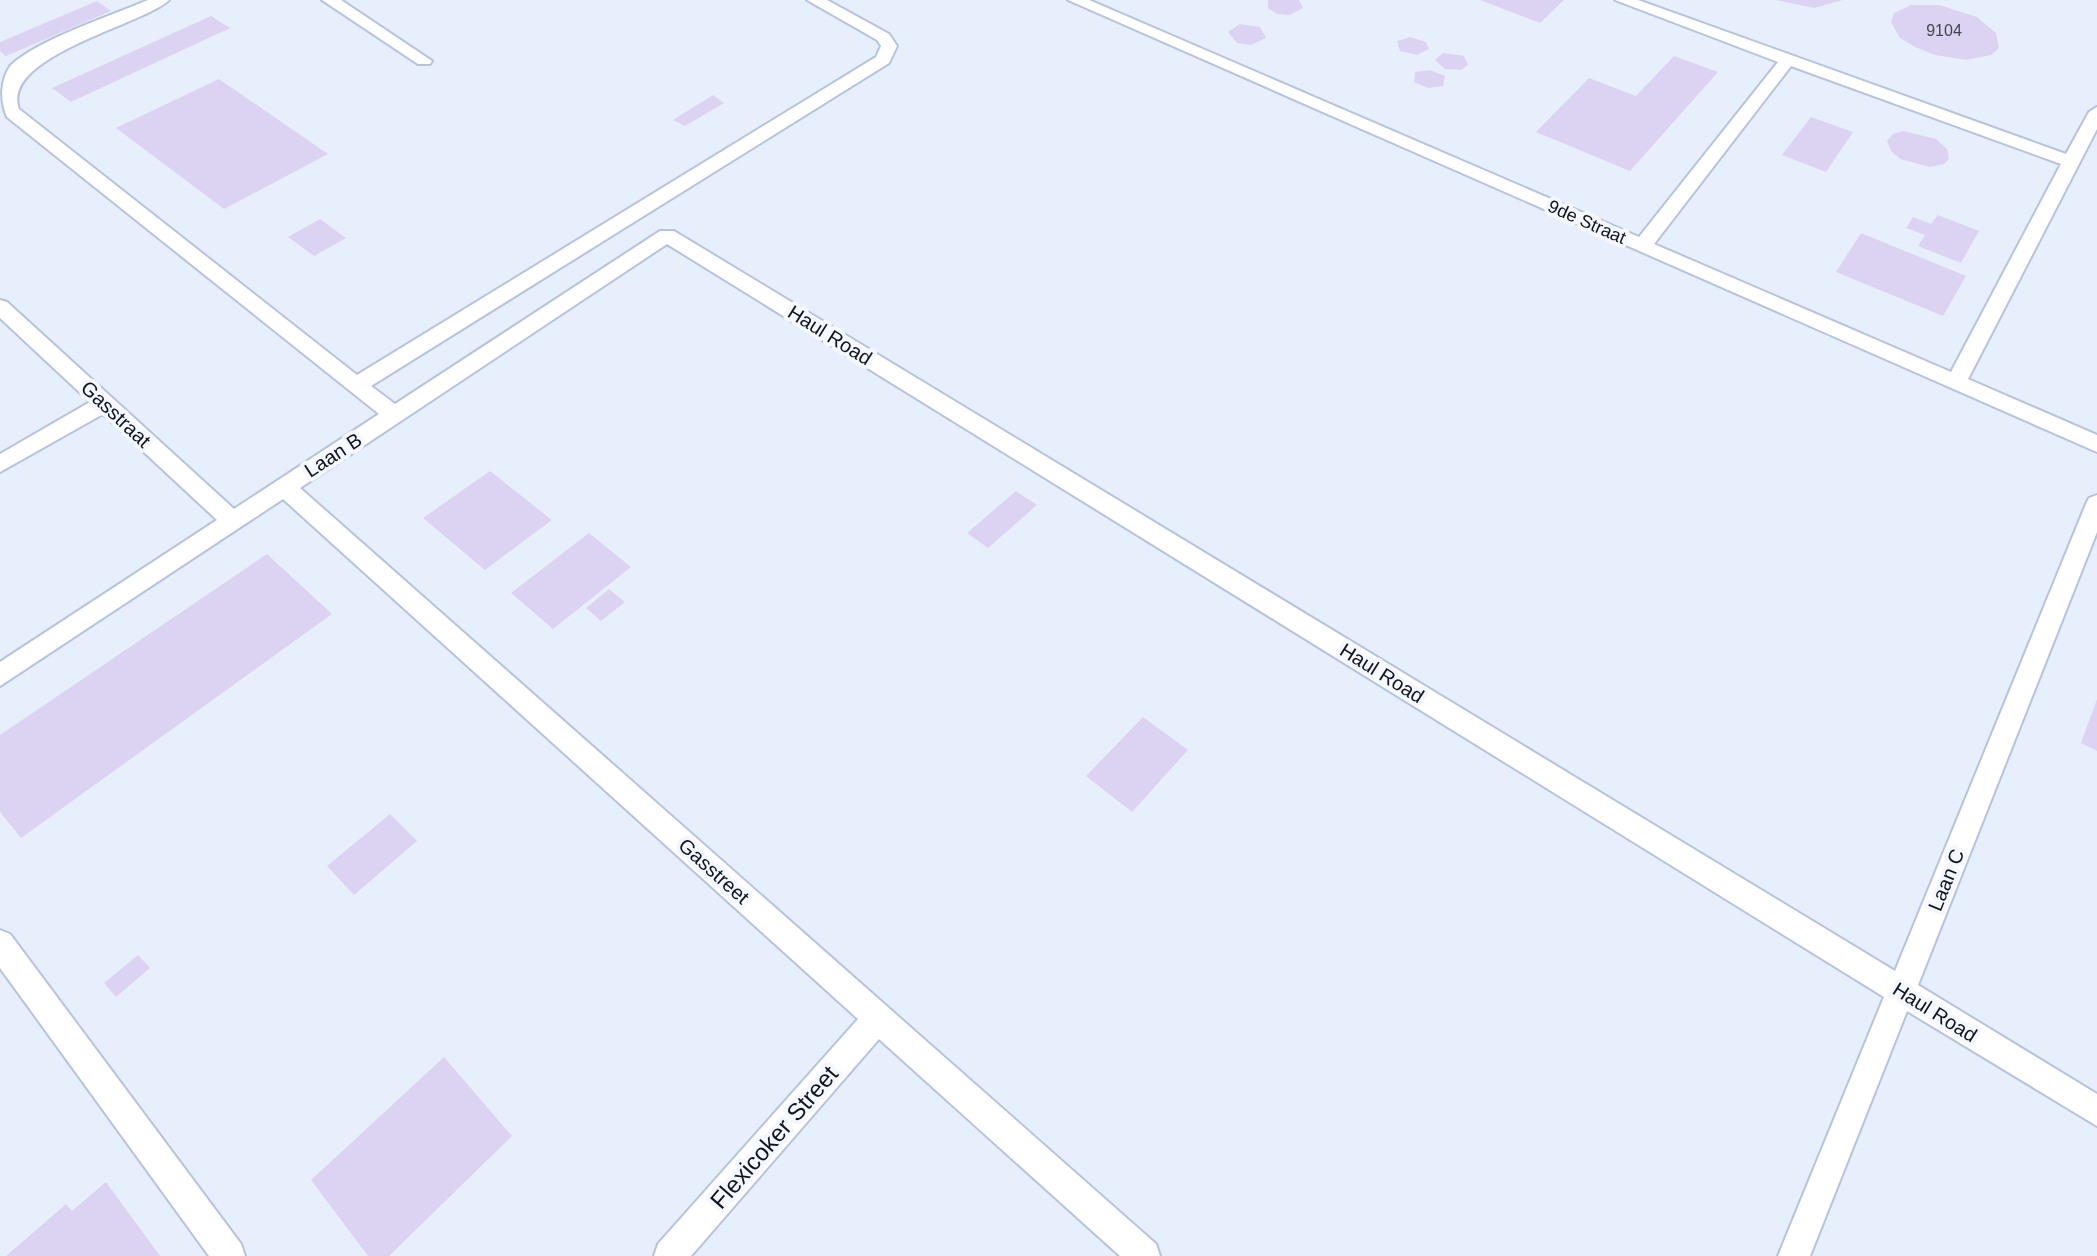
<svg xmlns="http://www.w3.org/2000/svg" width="2097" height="1256" font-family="Arial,sans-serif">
<rect width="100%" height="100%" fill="#f4f7fd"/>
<path fill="#e7effd" d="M0 0H2097V1256H0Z"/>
<path fill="#dcd3f2" d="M1268 0H1299L1303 8 1290 15 1277 14 1268 8Z
M1480 0H1564L1540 23Z
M1776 0H1843L1814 8Z
M97 1 111 11 6 56 0 51V42Z
M1911 5H1939L1977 17 1996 33 1999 48 1991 55 1966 60 1935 55 1915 47 1900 38 1891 22 1894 13Z
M211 16 230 28 71 102 52 88Z
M1240 24 1260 27 1266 38 1251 45 1237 43 1228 32Z
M1410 37 1426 42 1429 49 1417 55 1400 51 1397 41Z
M1443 53 1464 56 1468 65 1461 70 1445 69 1435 60Z
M1674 56 1718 72 1630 171 1536 132 1589 78 1636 96Z
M1430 70 1445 76 1443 86 1428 88 1414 82 1415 72Z
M219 79 328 154 224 209 116 128Z
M713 95 724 103 685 126 673 120Z
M1811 117 1853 132 1826 172 1782 155Z
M1903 131 1936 139 1947 149 1949 159 1944 164 1930 167 1900 159 1891 151 1887 141 1893 134Z
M1938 215 1979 231 1961 263 1918 246 1925 235 1906 228 1913 217 1931 224Z
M320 219 346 238 314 256 288 237Z
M1861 233 1966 276 1943 316 1836 272Z
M490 471 552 520 485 570 423 518Z
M1016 491 1037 505 988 548 967 533Z
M589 533 631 567 553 629 511 593Z
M267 554 332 614 21 838 0 812V735Z
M609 589 625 602 601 621 586 608Z
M2097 699V751L2081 743Z
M1143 717 1188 750 1132 812 1086 776Z
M390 814 417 841 354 895 327 866Z
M138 955 150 968 116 997 104 983Z
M444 1057 512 1136 389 1256H368L311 1180Z
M106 1182 160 1256H6L66 1204 72 1211Z"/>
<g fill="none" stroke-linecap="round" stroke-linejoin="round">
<g stroke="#b5c3df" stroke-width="4">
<path id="service" d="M148 0H169C143 25 0 56 19 109L357 375 876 57 881 46 877 40 807 0H827L889 34 897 46 889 63 371 386 395 404 660 231H674L1895 971 2086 504 2089 498 2097 495V532L1918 985 2097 1094V1126L1907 1011 1810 1256H1778L1884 997 667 244 300 488 1156 1244 1160 1256H1120L879 1039 691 1256H654L658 1244 858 1019 283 499 0 686V662L217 520 103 414 0 472V454L90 402 0 318V300L7 302 234 509 379 414 7 117C0 101 0 80 11 65 39 39 111 16 148 0Z
M322 0H341L432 61 430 64H418Z
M1068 0H1089L1639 237 1778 62 1615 0H1638L2066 154 2089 112 2097 107V129L1968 379 2097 435V452ZM1791 66 2061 164 1951 372 1654 244Z
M0 930 10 934 241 1244 245 1256H209L0 968Z"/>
</g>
<use href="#service" fill="#fff" fill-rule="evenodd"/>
</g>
<g text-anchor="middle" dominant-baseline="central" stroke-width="8" stroke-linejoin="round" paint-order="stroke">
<g font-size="16" fill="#424453">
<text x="1944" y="30">9104</text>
</g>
<g font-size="18" fill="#0f141e" stroke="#f4f7fd">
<text transform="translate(1587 222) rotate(24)">9de Straat</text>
</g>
<g font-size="20" fill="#0f141e" stroke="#f4f7fd">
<text transform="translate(830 335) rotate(32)">Haul Road</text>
<text transform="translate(116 414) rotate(43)">Gasstraat</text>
<text transform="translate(333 455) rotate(-33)">Laan B</text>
<text transform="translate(1382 673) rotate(32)">Haul Road</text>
<text transform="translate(714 871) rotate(42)">Gasstreet</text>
<text transform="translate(1946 880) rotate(-68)">Laan C</text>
<text transform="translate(1935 1012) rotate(32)">Haul Road</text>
</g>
<g font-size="24" fill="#0f141e" stroke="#f4f7fd">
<text transform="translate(774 1137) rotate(-49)">Flexicoker Street</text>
</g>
</g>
</svg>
